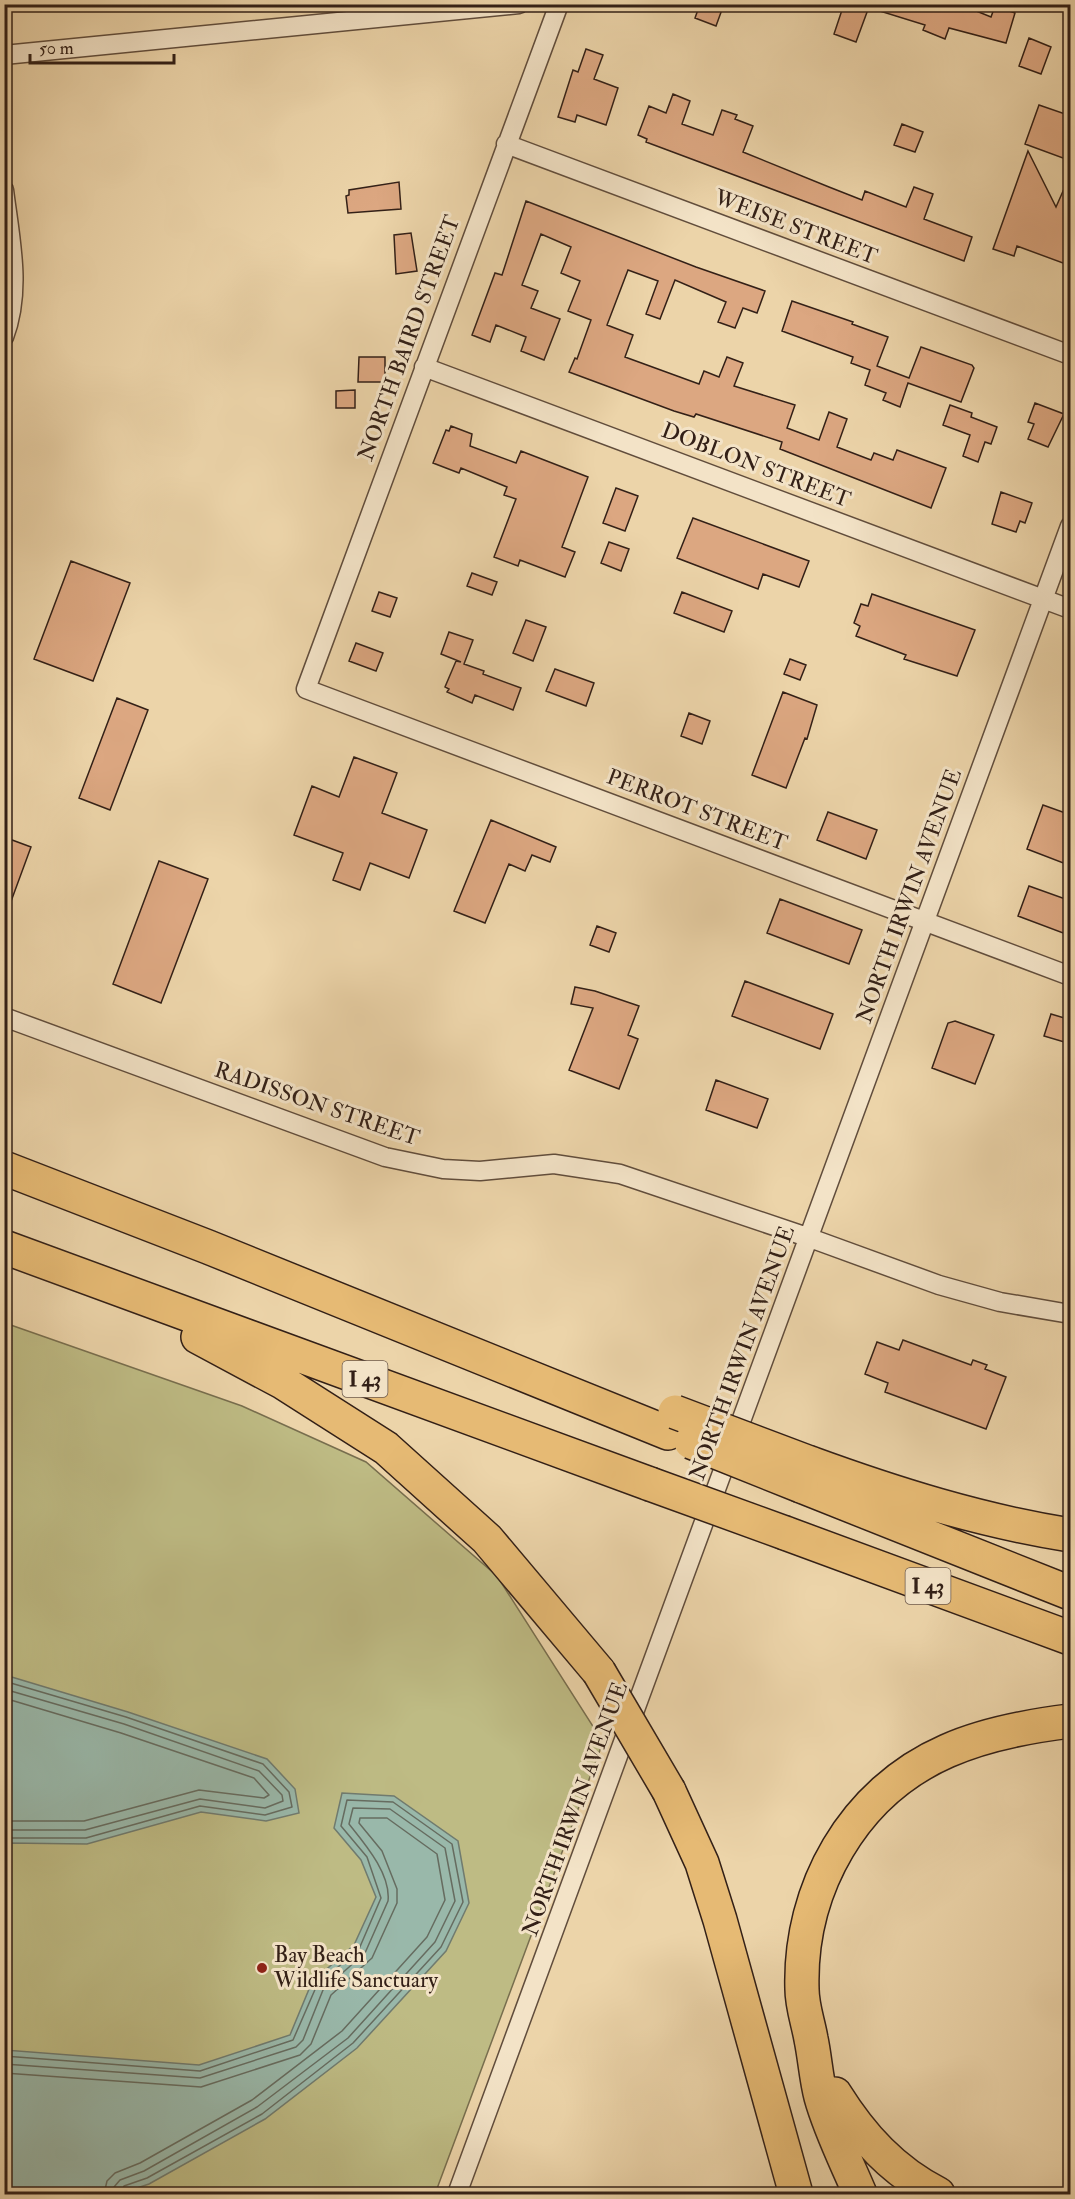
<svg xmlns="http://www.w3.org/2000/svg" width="1075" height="2199" font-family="'IM FELL Double Pica',serif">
<rect width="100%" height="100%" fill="#ecd4a9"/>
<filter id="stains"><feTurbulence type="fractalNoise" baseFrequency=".00333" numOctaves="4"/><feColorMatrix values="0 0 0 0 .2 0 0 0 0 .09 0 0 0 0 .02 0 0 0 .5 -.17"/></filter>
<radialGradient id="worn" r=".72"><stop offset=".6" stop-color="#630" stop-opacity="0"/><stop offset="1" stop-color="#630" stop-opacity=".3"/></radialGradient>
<path fill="#bebb84" stroke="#786e4e" stroke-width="1.5" d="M5 1323 242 1406 366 1462 497 1576 603 1742 435 2194H5Z"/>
<path fill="#99b8aa" stroke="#707b6f" stroke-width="1.5" d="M5 1675 128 1712 267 1759 295 1789 299 1813 266 1821 201 1812 87 1844 7 1843 5 1845Z
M342 1793 394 1796 458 1841 469 1903 446 1951 357 2048 265 2119 149 2184 119 2194H5V2050L199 2065 290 2035 312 1982 354 1945 376 1897 361 1860 334 1828Z"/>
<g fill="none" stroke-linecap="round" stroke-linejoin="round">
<path stroke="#666c60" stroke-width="1.5" d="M4 1681 126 1717 263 1764 289 1792 292 1807 265 1815 200 1806 86 1838H4
M4 1689 124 1724 259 1771 282 1795 283 1801 265 1808 200 1799 85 1830H4
M4 1698 121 1733 254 1778 269 1795 264 1798 199 1790 84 1821H4
M4 2056 200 2071 293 2040 317 1985 359 1949 381 1898 367 1857 341 1826 347 1800 393 1802 452 1844 463 1902 441 1947 353 2043 262 2114 147 2178 124 2186 120 2194
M4 2064 200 2078 296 2047 303 2040 323 1990 365 1953 388 1901C391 1874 365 1844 349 1824L353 1808 390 1809 445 1848 455 1901 435 1942 348 2038 257 2107 144 2171 120 2180 114 2187 113 2194
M4 2073 201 2087 300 2055 311 2044 331 1995 372 1958 397 1903V1889L382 1851 359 1823 360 1818H387L437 1854 445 1900 427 1937 342 2031 252 2100 140 2163 115 2173 107 2181 104 2194"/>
</g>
<path fill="#dca781" stroke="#332017" stroke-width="1.5" d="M700 4H724L716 26 695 18Z
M844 4H870L856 42 834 34Z
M870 4H959L991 17 995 6 1015 13 1006 43 949 28 945 39 923 30 925 25 870 8Z
M1029 38 1051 47 1041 74 1019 66Z
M586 49 603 55 594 79 618 88 606 125 577 115 575 122 558 117 573 70 578 72Z
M673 94 690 101 682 124 713 135 722 110 737 115 735 119 753 126 743 152 829 187 862 200 865 191 906 207 914 187 933 194 924 219 972 237 964 261 646 142 647 139 638 135 649 106 666 113Z
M1039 105 1071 116V161L1025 144Z
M902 124 923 132 915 152 894 145Z
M1028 151 1056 207 1071 173V266L1017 246 1014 256 993 249Z
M399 182 401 209 348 213 346 196 349 195V190Z
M526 201 696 267 765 291 757 313 743 308 735 328 718 322 726 302 675 280 660 319 646 314 658 281 628 270 607 325 633 335 625 357 699 384 704 371 719 377 727 357 743 363 734 386 795 405 787 428 819 440 829 412 847 419 837 447 871 460 874 453 893 460 897 450 946 468 931 508 780 449 782 442 696 414 694 417 674 411 569 372 575 358 577 359 591 320 568 311 580 281 561 273 571 247 541 234 522 285 538 291 531 308 560 319 544 360 521 351 526 337 496 325 490 342 472 335 495 273 502 275Z
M411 233 417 271 396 274 394 235Z
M792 301 853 322 852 324 888 337 877 366 909 378 921 347 972 365 974 368 961 402 908 383 900 407 883 400 886 393 865 385 870 370 851 363 853 357 782 331Z
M359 357H385V382H358Z
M355 390V408H336V391Z
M1035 403 1064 414 1048 447 1028 439 1034 424 1028 422Z
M950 405 972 413 971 417 997 427 991 444 985 442 978 462 963 456 970 435 943 425Z
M451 426 472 434 470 446 516 463 521 451 588 477 562 547 575 552 565 577 520 560 518 566 494 557 516 499 504 495 507 487 461 468 459 473 433 463 446 430 449 431Z
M616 488 638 496 625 531 603 523Z
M1001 492 1032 503 1025 523 1020 521 1016 532 992 524Z
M693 518 809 561 799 587 763 574 758 589 677 558Z
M609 542 629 549 621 571 601 563Z
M71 561 130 583 93 681 34 659Z
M472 573 497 582 492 595 467 586Z
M379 592 397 598 390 617 372 611Z
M682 592 732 611 724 632 674 613Z
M872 594 975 630 957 676 904 659 906 655 856 636 860 626 854 623 861 604 868 606Z
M526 620 546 627 533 661 513 653Z
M449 632 473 640 464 664 484 671 483 674 521 688 513 710 475 695 472 703 447 692 449 689 445 687 456 661 461 662 441 654Z
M356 643 383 653 376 671 349 661Z
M790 659 806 665 800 680 784 674Z
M555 669 594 683 586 706 546 691Z
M783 692 817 705 807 739 805 738 786 788 752 775Z
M117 698 148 710 110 810 79 798Z
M689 713 710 721 702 744 681 736Z
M354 757 397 773 382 813 427 830 409 878 370 863 360 890 333 880 343 853 294 835 312 786 339 797Z
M1043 805 1071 815V866L1027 849Z
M828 812 877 830 866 859 817 840Z
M491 820 556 847 550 862 532 855 525 871 509 864 485 923 454 911Z
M4 837 31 847 6 915 4 914Z
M159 861 208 879 161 1003 113 984Z
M1029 886 1071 901V936L1018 916Z
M780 899 862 930 849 964 767 933Z
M597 926 616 933 609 952 590 945Z
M745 981 833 1014 820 1049 732 1016Z
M575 987 595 991 639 1006 628 1035 638 1039 619 1089 569 1070 593 1008 571 1004Z
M1051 1014 1071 1020V1044L1044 1036Z
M955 1021 994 1035 975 1084 932 1068 948 1023Z
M716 1080 768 1099 757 1128 706 1110Z
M903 1340 971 1365 973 1360 987 1365 985 1369 1006 1377 986 1429 885 1392 888 1383 865 1374 877 1342 899 1350Z"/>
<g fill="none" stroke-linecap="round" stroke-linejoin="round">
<g stroke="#614d3c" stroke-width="21">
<path id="minor" d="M559 4 306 689 1070 976
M4 55 519 4
M506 144 1070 355
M4 190C10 238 22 290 4 337
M424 367 1070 609
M4 1017 385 1157 443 1169 480 1171 554 1164 620 1174 810 1238 939 1285 1000 1302 1070 1314
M457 2194 1070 526"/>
</g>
<g stroke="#332017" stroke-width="36">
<path id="motorway" d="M4 1168 208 1247 668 1433
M4 1247 650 1484
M198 1337 284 1383 386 1448 487 1539 599 1672
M810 1463C895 1494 981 1521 1070 1535
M801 1486 1070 1593
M785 1533 1070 1638
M669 1791 702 1863 720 1920 796 2194
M835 2094C862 2137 893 2171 938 2194
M860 2194C847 2163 830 2130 821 2097 816 2078 815 2058 811 2039 808 2022 802 2006 802 1989 799 1889 853 1792 947 1751 985 1734 1029 1726 1070 1721"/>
</g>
<use href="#minor" stroke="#f3e3c7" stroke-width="18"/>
<use href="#motorway" stroke="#e6ba74" stroke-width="33"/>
<g stroke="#332017" stroke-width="36" stroke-linecap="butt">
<path id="motorway-bridge" d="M675 1412 810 1463
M691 1442 801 1486
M650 1484 785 1533
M599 1672 669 1791"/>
</g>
<use href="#motorway-bridge" stroke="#e6ba74" stroke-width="33"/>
</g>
<circle fill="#8f2418" stroke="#f3e3c7" stroke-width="2" cx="262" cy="1968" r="6"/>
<g text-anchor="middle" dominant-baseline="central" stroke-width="6" stroke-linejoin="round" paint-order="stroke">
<g fill="#f3e3c7" stroke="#6d5a4c" stroke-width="1.5">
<rect x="342.5" y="1361" width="45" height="36" rx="4.5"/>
<rect x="905.5" y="1568" width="45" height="36" rx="4.5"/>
</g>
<g font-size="21" font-weight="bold" fill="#332017">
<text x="365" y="1379">I 43</text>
<text x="928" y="1586">I 43</text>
</g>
<g font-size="22" fill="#332017" stroke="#f3e3c7">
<text transform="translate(796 227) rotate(21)">WEISE STREET</text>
<text transform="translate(409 338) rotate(-70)">NORTH BAIRD STREET</text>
<text transform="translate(756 465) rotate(21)">DOBLON STREET</text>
<text transform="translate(697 810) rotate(21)">PERROT STREET</text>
<text transform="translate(909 896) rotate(-70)">NORTH IRWIN AVENUE</text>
<text transform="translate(317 1104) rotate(19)">RADISSON STREET</text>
<text transform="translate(742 1353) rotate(-70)">NORTH IRWIN AVENUE</text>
<text transform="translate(575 1809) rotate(-70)">NORTH IRWIN AVENUE</text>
</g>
<g font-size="22" fill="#332017" stroke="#f3e3c7" text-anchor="start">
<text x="274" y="1955">Bay Beach<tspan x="274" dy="25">Wildlife Sanctuary</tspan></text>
</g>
</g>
<rect width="1075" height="2199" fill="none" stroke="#ecd4a9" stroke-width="24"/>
<rect x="6" y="6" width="1063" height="2187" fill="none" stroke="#332017" stroke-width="3"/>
<rect x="12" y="12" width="1051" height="2175" fill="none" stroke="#332017" stroke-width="1.5"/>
<path d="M30 54v9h144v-9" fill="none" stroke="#332017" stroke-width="3"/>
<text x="39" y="54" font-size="18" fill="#332017" stroke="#f3e3c7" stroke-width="4.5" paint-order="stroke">50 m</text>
<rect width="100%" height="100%" filter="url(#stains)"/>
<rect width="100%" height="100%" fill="url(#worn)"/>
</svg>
